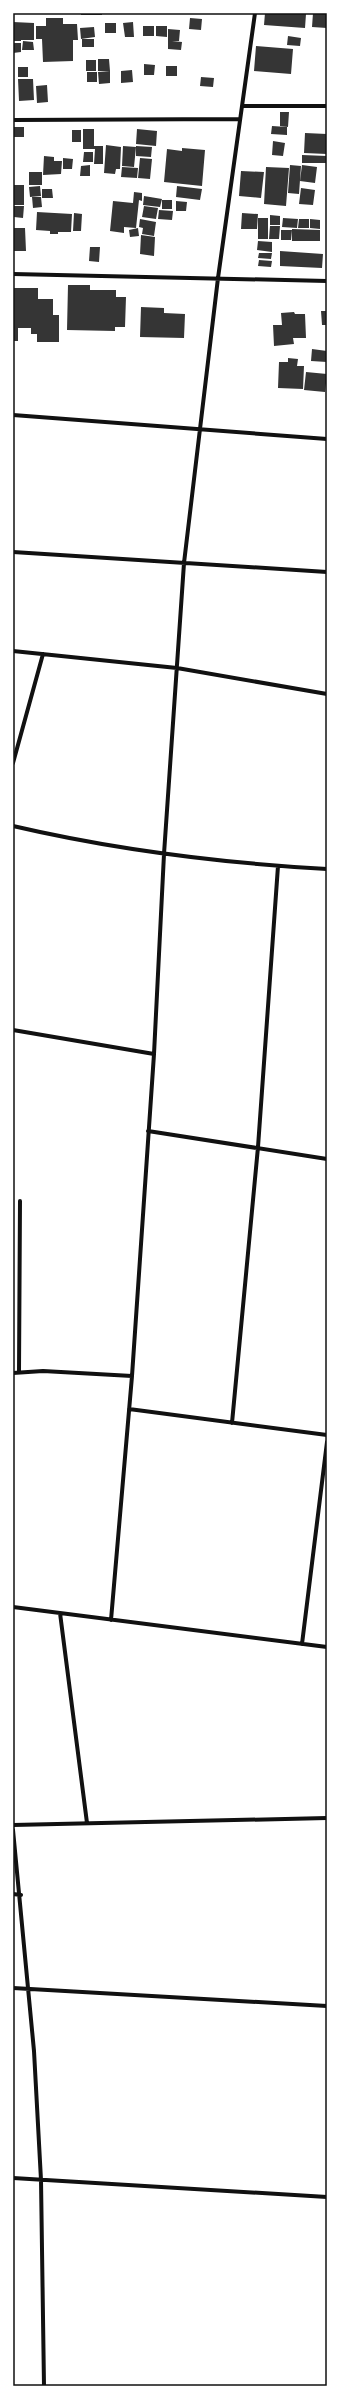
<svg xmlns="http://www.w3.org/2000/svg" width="340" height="2399" font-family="'Archivo Narrow',sans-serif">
<rect width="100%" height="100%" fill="#fff"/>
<path fill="#353535" d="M81 13H102V15H81Z
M265 13 306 14 305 28 264 25Z
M313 13H327V28L312 27Z
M46 18H63V24H77L78 40H73V61L43 62 42 39H36V26H46Z
M190 18 202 19 201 30 189 29Z
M13 22 34 23V40H21V27V41H13Z
M133 22 134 37H125L123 23Z
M105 23H116V33H105Z
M143 26H154V36H143Z
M156 26H167V37L156 36Z
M94 27 95 37 81 39 80 28Z
M168 29 180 30 179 41H172L182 42 181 50 168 49Z
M288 36 301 38 300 46 287 45Z
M82 39H94V47H82Z
M23 41 33 42 34 50H22Z
M13 43H21V52L13 53Z
M256 46 293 49 291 74 254 71Z
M98 59H109L110 71H98Z
M86 60H96V71H86Z
M144 64 155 65 154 75H144Z
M166 66H177V76H166Z
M18 67H28V77H18Z
M132 70 133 82 121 83V71Z
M110 71V83L99 84 98 72Z
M87 72H97V82H87Z
M201 77 214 78 213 87 200 86Z
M18 79H33L34 100 19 101Z
M47 85 48 102 37 103 36 86Z
M280 112H289L288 127 280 126Z
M272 126 287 127V135L271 134Z
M13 127H24V137H13Z
M83 129H94V146H103V164H94L95 149H83Z
M137 129 157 131 156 146 136 144Z
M72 130H81V142H72Z
M305 133 327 134V154L304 153Z
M273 141 285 143 283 156 272 155Z
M106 145 121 147 120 169H116L115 174 104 173Z
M123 146 136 147 134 167 122 166Z
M136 146 152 147 151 157 136 156Z
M182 148 205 150 202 186 164 182 167 149 182 151Z
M84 152H93V162H83Z
M302 155 327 156V163H302Z
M44 156 54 157V161H62L61 174 43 175Z
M63 158 73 159 72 169H63Z
M140 158 152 159 150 179 138 178Z
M90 165V176H80L81 166Z
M290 165 301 166 299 194 288 193Z
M302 165 317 167 315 183 300 181Z
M122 167 138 168 137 178 121 177Z
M266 167 289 168 286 206 264 204Z
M241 171 264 172 261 198 239 196Z
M29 172H42V185H29Z
M13 185H24V205H13Z
M40 186 41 196 30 197 29 187Z
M177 186 202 189 200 200 176 197Z
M301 188 315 190 313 205 299 204Z
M42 189H52L53 198H42Z
M134 192 142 193V201L139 200 136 228 124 227V233L110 231 113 201 133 203Z
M144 196 162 199 160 207 143 205Z
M32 197H41L42 207 33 208Z
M162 200H172V209H162Z
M176 201 187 202 186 211H176Z
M14 206H24L23 218 14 217Z
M144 206 158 208 156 219 142 217Z
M159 210 173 211 172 220 158 219Z
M37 212 72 214 71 232H58V234H50V231L36 230Z
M74 213 82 214 81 231H73Z
M242 213 258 214 257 229H241Z
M270 215 280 216V225H270Z
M258 218H268V239H258Z
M283 218 298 219 297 228 282 227Z
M140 219 156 222 154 236 142 234 143 228 139 227Z
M299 219H309V228H298Z
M310 219 320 220V229L310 228Z
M270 226H280L279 239H269Z
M13 228H25L26 251H14Z
M138 228 139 236 130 237 129 230Z
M292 229 320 230V241H292Z
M281 230H292L291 240H281Z
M141 235 155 237 154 256 140 254Z
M258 241 272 242V252L257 250Z
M90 247H100L99 262 89 261Z
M280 251 323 254 322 268 280 266Z
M259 253H272L271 259 258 258Z
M259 260 272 261 271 267 258 266Z
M68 285H90V290H116V297H126L125 327H115V331L67 330Z
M13 288H38V299H53V315H59V342H37V334H31V328H18V341H13Z
M141 307 164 308V313L185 314 184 338 140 337Z
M321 311H327V325H322Z
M294 312 295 314H305L306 338H293L294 344 274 346 273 325H282L281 313Z
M312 349 327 351V362L311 361Z
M288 358 298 359 297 366H304L303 389 278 388 279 362H288Z
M306 372 327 374 325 392 304 390Z"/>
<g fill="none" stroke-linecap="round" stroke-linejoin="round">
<path stroke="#111" stroke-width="4" d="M242 106H327
M13 120 240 119
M13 274 327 281
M13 415 327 439
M13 552 327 572
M13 651 177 668 327 694
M13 763 43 654
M13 826C116 850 221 863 327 869
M13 1030 154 1054
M148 1131 327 1159
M19 1372 20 1201
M13 1373 43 1371 132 1376
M129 1409 327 1435
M232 1423 258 1147 278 866
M13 1607 327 1647
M60 1613 87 1823
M111 1620 132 1376 154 1054 164 854 184 563 218 278 255 13
M302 1644 327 1442
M13 1825 327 1818
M13 1830 34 2051 41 2180 44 2386
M13 1894 21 1895
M13 1988 327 2006
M13 2178 327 2197"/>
</g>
<rect width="340" height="2399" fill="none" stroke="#ffffff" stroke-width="28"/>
<rect x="14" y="14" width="312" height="2371" fill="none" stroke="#111" stroke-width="1.5"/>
</svg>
